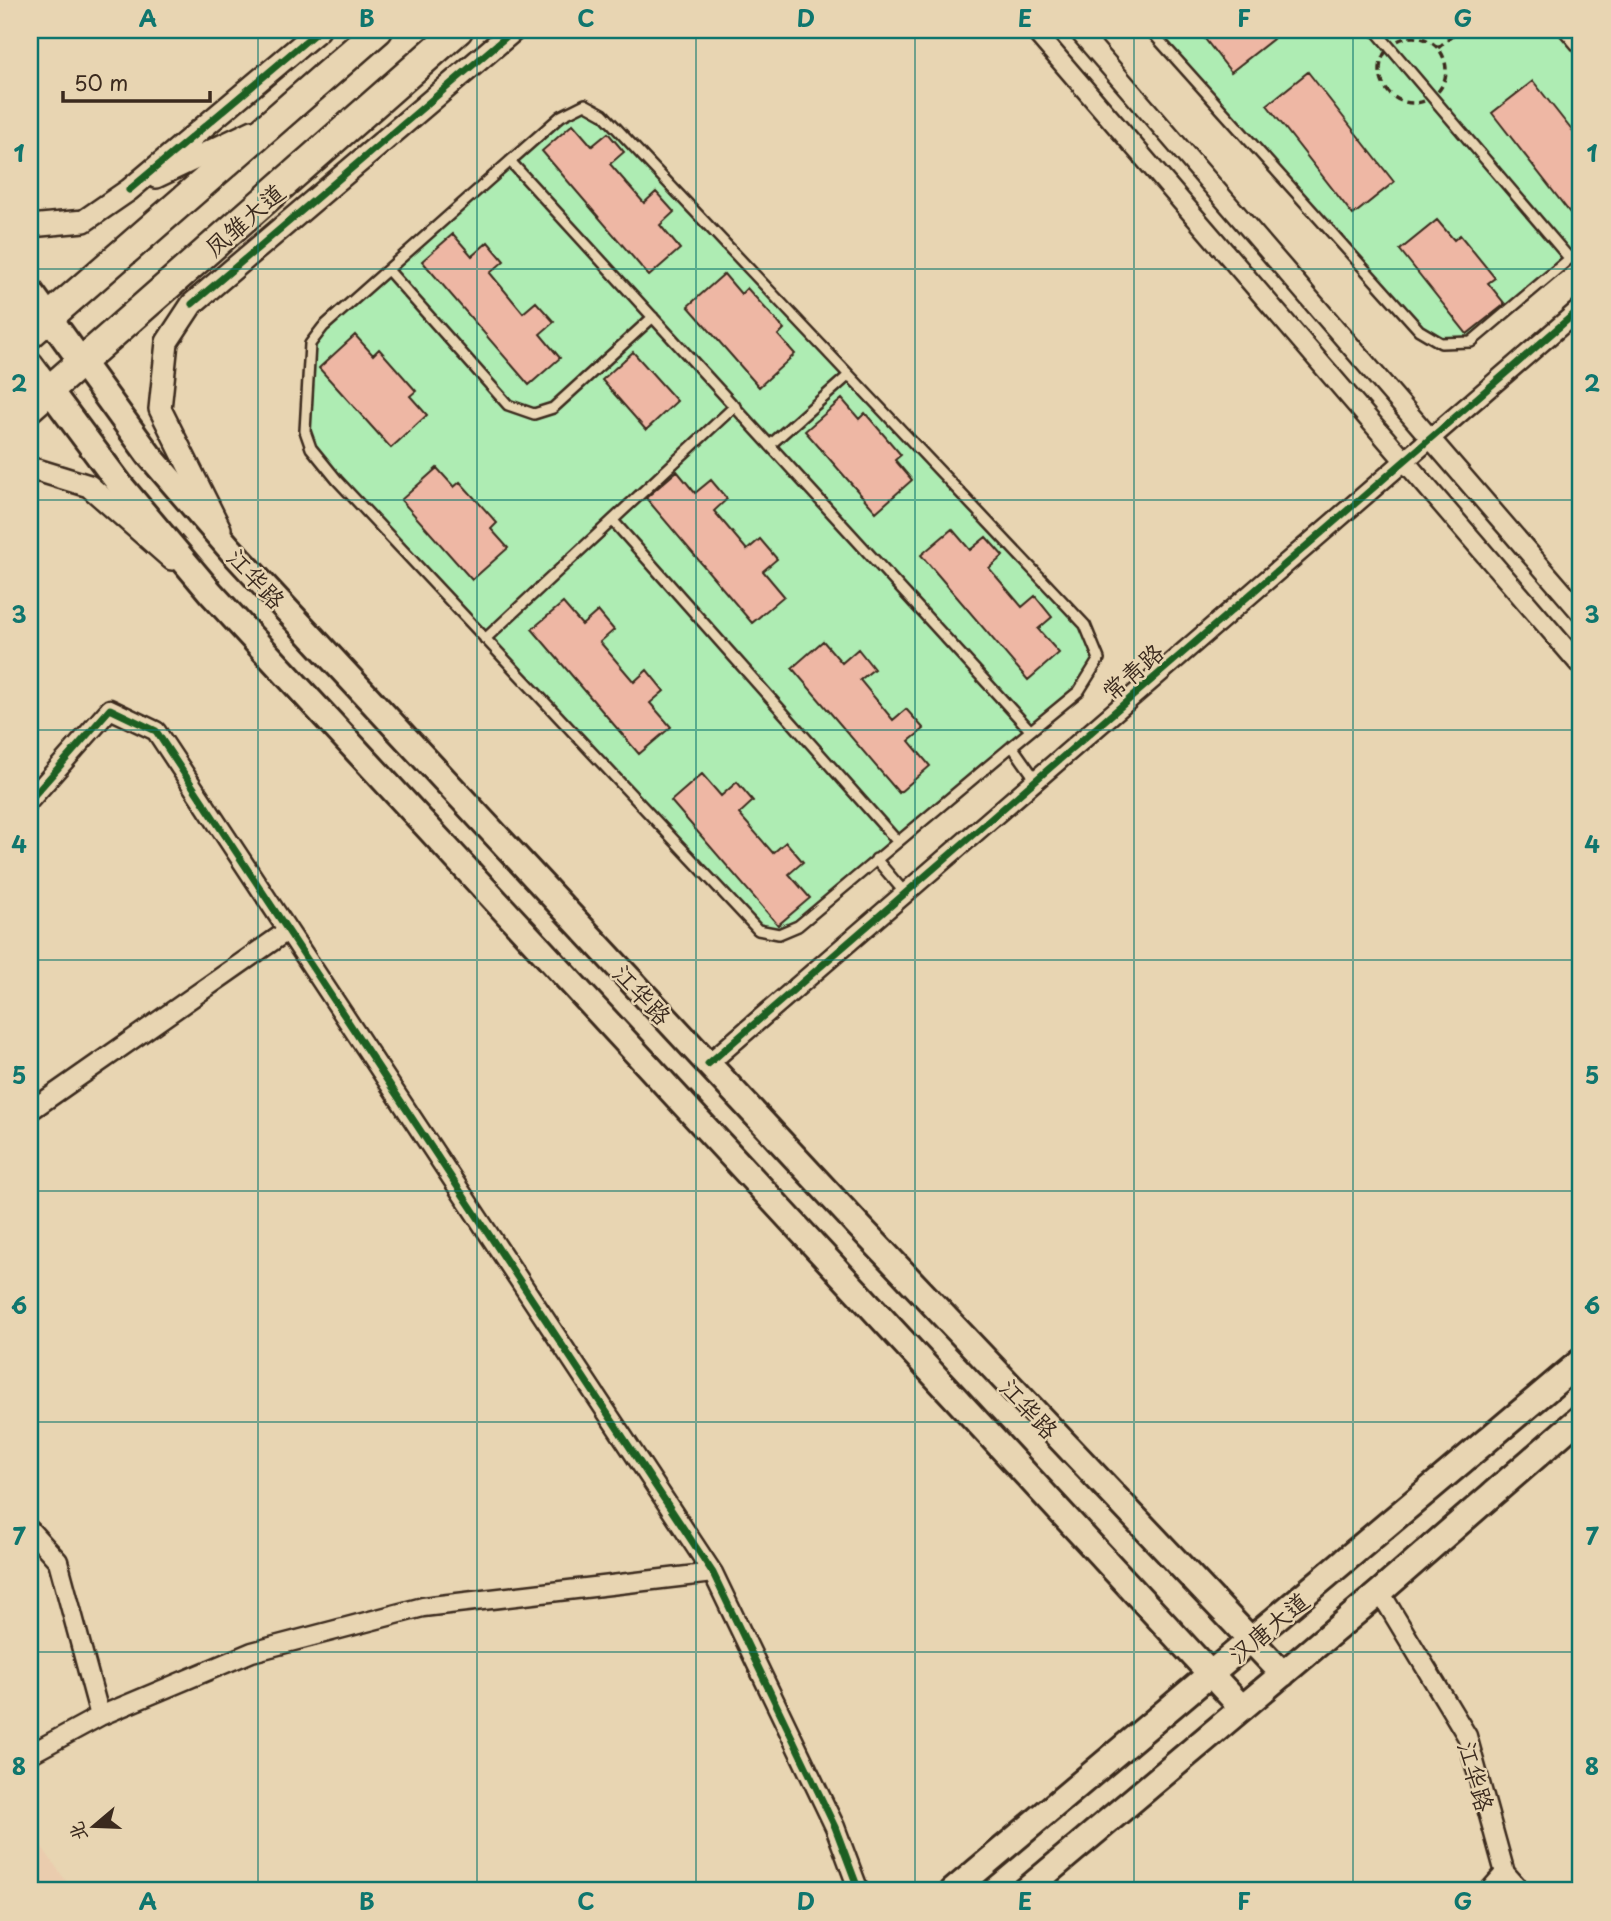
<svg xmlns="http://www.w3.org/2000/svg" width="1611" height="1921" font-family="'Playpen Sans','LXGW WenKai TC',sans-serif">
<rect width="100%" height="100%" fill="#e8d5b2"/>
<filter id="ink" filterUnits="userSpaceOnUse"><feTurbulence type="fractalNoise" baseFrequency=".0143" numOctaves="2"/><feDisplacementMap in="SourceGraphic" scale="14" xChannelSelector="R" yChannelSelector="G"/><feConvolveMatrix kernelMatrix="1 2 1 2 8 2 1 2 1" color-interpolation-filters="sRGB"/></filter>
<g filter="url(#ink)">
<path fill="#eaccae" d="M30 1830 73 1891H30Z"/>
<path fill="#aeecb3" stroke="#748b68" stroke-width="2" d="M1150 30H1581V249L1471 342 1441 343 1419 330Z
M585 104 603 115 1085 625 1099 659 1079 691 779 934 758 930 337 480 305 431 310 344 561 116Z"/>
<path fill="#eeb7a4" stroke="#3b2a1e" stroke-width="2" d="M1198 30H1265L1273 39 1231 72Z
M1308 72 1394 182 1353 215 1267 105Z
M1533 81 1581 142V227L1492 113Z
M573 124 592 146 608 133 624 152 610 164 644 203 656 192 674 212 660 225 680 249 649 276 542 151Z
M1437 220 1454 240 1460 235 1495 278 1488 283 1505 304 1467 334 1400 250Z
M453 234 472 256 488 242 504 261 490 273 523 313 536 302 554 322 540 334 560 358 529 385 422 261Z
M724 274 741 294 747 288 784 329 778 335 795 354 759 387 688 306Z
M355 335 373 355 379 349 416 391 410 396 427 415 391 448 319 368Z
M633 352 677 401 646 430 602 380Z
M842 399 859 419 865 413 901 455 895 460 912 480 876 512 805 431Z
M437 468 454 487 460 482 497 523 491 529 508 548 472 580 401 500Z
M677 471 695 493 711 480 727 499 714 511 747 550 760 539 777 559 763 571 784 596 752 623 646 498Z
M952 529 970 550 986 537 1003 556 989 568 1022 607 1035 596 1052 617 1038 629 1059 653 1028 680 921 555Z
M563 603 582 625 598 611 614 630 600 642 634 682 647 670 664 691 650 703 671 727 639 754 532 629Z
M823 641 842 663 858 649 874 669 860 680 893 720 906 709 924 729 909 741 930 766 899 793 792 668Z
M702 774 721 796 737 782 753 801 739 814 773 853 786 842 803 862 789 874 810 898 778 925 671 801Z"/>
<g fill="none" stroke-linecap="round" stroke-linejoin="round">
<g stroke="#3b2a1e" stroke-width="14">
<path id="service" d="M1150 30 1419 330 1441 343 1471 342 1581 249
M1375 30 1570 259
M1563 30 1581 51
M510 161 1030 730
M388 270 508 405 534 414 553 408 653 317
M770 445 849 375
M614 522 897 841
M485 639 735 406
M1012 746 1079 691 1099 659 1085 625 603 114 585 104 561 116 323 327 310 344 305 431 311 448 337 480 758 930 779 934 798 926 1012 746 1036 780
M876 859 905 893"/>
</g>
<g stroke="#3b2a1e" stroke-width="23">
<path id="minor" d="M1034 30 1581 666
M1078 30 1581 613
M30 800 110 709 156 731 713 1573 835 1827 859 1891
M708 1064 1581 308
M30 1111 287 931
M30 1530 58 1561 100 1716 252 1652 423 1607 713 1573
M1380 1592 1467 1736 1505 1873 1521 1891
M30 1754 100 1716
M1489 1891 1505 1873"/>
</g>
<g stroke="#3b2a1e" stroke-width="26">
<path id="tertiary" d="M156 177 253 131
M30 226 84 221 129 190 319 30
M30 473 37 470 89 486 172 559
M220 529 160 409 167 342 192 304 514 30"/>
</g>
<g stroke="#3b2a1e" stroke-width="30">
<path id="secondary" d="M30 291 149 455 231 550 857 1224 1283 1674
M30 364 121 486 211 593 1242 1708
M953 1891 1581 1361
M1025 1891 1380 1592 1581 1417"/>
</g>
<g stroke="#3b2a1e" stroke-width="33">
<path id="primary" d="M30 334 378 30
M30 407 458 30"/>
</g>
<path stroke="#3b2a1e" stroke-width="3.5" stroke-dasharray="7 5" stroke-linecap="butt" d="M1380 70a33 33 0 1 1 66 0a33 33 0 1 1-66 0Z
M1438 48 1459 30"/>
<use href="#service" stroke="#e8d5b2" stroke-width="9"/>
<use href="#minor" stroke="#e8d5b2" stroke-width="18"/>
<use href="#tertiary" stroke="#e8d5b2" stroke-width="21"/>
<use href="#secondary" stroke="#e8d5b2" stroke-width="24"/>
<use href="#primary" stroke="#e8d5b2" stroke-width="28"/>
<g stroke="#e8d5b2" stroke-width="11">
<path id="cycleway" d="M129 190 319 30
M192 304 514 30
M30 800 110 709 156 731 713 1573 835 1827 859 1891
M708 1064 1581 308"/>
</g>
<use href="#cycleway" stroke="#1b5e20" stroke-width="7"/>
</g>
</g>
<path fill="none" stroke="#0f766e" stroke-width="2" stroke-opacity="0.55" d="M258 30V1891M477 30V1891M696 30V1891M915 30V1891M1134 30V1891M1353 30V1891M30 269H1581M30 500H1581M30 730H1581M30 960H1581M30 1191H1581M30 1422H1581M30 1652H1581"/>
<g text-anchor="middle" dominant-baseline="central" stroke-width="5" stroke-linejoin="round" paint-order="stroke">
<g font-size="24" fill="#3b2a1e" stroke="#e8d5b2">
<text transform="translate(244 219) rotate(-41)">凤雏大道</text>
<text transform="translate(257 578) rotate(47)">江华路</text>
<text transform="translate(1132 671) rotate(-41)">常青路</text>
<text transform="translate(643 994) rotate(47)">江华路</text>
<text transform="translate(1030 1408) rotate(47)">江华路</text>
<text transform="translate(1268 1627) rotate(-40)">汉唐大道</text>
<text transform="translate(1477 1776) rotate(74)">江华路</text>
</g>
</g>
<rect width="1611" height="1921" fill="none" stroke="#e8d5b2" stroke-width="77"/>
<g transform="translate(94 1826) rotate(251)" stroke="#e8d5b2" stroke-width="5" paint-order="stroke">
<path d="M0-5L12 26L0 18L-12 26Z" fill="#3b2a1e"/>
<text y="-10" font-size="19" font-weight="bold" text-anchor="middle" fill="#3b2a1e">北</text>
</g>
<path d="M63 91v10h147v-10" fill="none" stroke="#3b2a1e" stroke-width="3.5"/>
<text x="74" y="91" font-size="21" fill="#3b2a1e" stroke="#e8d5b2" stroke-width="5" paint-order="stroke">50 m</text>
<rect x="38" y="38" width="1534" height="1844" fill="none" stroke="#0f766e" stroke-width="2.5"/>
<g font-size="23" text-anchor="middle" font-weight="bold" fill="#0f766e">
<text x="148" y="27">A</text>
<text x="367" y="27">B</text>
<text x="586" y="27">C</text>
<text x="806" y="27">D</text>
<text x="1025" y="27">E</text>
<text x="1244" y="27">F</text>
<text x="1463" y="27">G</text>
<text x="19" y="162">1</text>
<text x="1592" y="162">1</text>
<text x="19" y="392">2</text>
<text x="1592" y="392">2</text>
<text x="19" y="623">3</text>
<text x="1592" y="623">3</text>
<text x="19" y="853">4</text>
<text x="1592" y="853">4</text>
<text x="19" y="1084">5</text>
<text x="1592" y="1084">5</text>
<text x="19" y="1314">6</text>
<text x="1592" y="1314">6</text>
<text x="19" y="1545">7</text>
<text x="1592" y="1545">7</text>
<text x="19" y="1775">8</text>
<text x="1592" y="1775">8</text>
<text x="148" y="1910">A</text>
<text x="367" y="1910">B</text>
<text x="586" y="1910">C</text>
<text x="806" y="1910">D</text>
<text x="1025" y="1910">E</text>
<text x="1244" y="1910">F</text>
<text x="1463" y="1910">G</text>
</g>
</svg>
